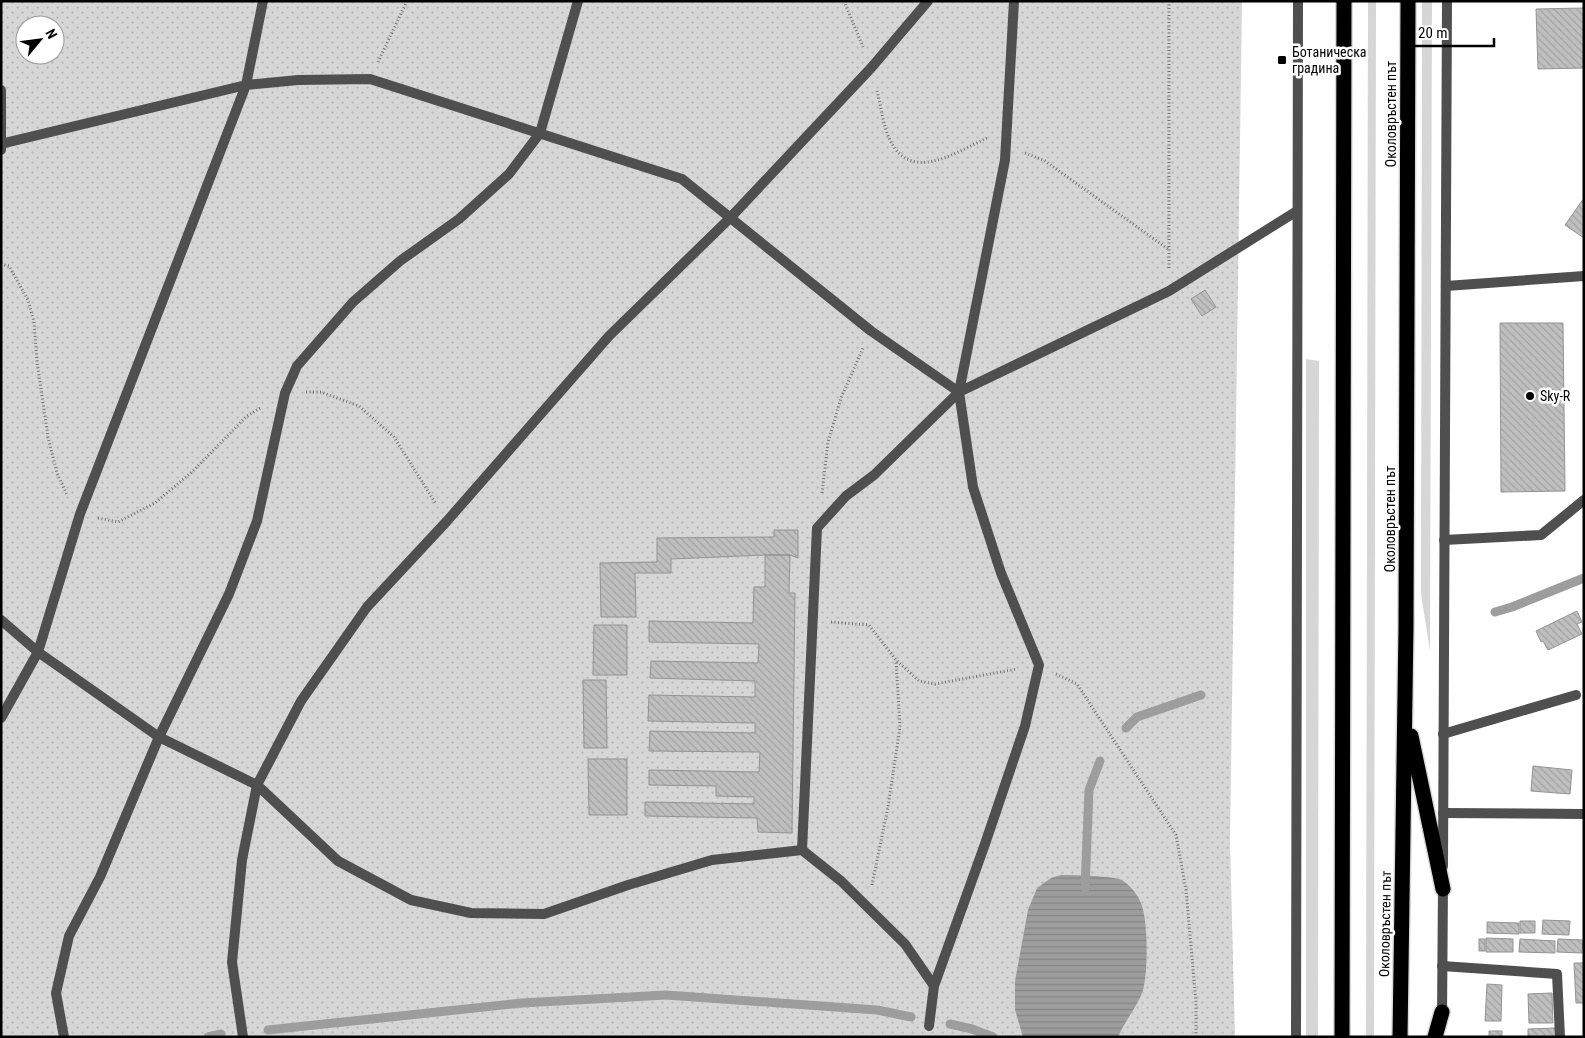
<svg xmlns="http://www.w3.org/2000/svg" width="1585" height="1038" font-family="'Roboto Condensed',sans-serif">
<defs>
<pattern id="garden-dots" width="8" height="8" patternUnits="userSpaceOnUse" patternTransform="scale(1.25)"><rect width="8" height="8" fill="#d6d6d6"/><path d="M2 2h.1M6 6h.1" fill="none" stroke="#b6b6b6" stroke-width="1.8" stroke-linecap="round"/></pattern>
<pattern id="water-rules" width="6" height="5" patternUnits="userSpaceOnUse" patternTransform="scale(1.25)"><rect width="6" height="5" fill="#9d9d9d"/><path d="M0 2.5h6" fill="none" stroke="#858585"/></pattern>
<pattern id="building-back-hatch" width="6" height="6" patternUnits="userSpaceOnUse" patternTransform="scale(1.25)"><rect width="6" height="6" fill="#bfbfbf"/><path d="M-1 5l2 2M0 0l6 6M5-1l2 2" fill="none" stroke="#a2a2a2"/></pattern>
</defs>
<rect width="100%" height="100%" fill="#fff"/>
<path fill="#d6d6d6" d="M1368 1H1376L1374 1037H1366Z
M1422 1H1432L1430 651 1421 594Z
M1306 359 1319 361 1318 1037H1306Z"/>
<path fill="url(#garden-dots)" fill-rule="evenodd" d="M1 1H1242L1230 841 1235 1037H1ZM25 25H55V55H25Z"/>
<path fill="url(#water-rules)" d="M1061 875C1071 875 1115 876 1122 880 1131 886 1139 896 1142 906 1148 924 1148 972 1143 990 1139 1004 1124 1022 1118 1037H1023L1015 1010V981L1028 910 1037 888 1051 878Z"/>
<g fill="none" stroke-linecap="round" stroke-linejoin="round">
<path stroke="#9d9d9d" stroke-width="9" d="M1495 612 1512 607 1584 578
M1126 728 1137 717 1201 695
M1085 888 1089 790 1100 761
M950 1024 972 1029 993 1037
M268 1030 522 1003 666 995 877 1010 911 1017
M208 1037 221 1034"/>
</g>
<path fill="url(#building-back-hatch)" stroke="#939393" d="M1584 8V68L1538 69 1536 9Z
M1584 198V238L1565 225Z
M1205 290 1216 307 1202 316 1191 299Z
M1500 323H1563L1565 491 1501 492Z
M774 530H798V558L790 555H765L671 559V573H635L636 617H601L600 563 657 562V538L774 537Z
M765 555H790L789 593H795L792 833 758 832 757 818 645 816V802L754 804V797L716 796V786L649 785V770L759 772 760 752 649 751 650 731 755 733V723L648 721 649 695 755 697V681L650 678 651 661 758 663 759 644 649 642V621L753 623 754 587H765Z
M1577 611 1582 622 1577 624 1582 634 1548 650 1543 641 1541 642 1536 631Z
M594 625H627V675H593Z
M583 680H606L607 748H584Z
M588 759H627V815H589Z
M1533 766 1572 770 1570 794 1531 791Z
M1543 920 1570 921 1569 935 1542 934Z
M1520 921H1535V933H1520Z
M1487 922 1519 923V934L1487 933Z
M1486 938 1513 939V952H1486Z
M1479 939H1485V951H1479Z
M1520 939 1555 941V953L1519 952Z
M1558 939 1583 940 1582 953 1557 952Z
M1574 963H1584V1003H1576Z
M1487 984 1502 985 1501 1021H1485Z
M1552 993 1553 1023H1529L1528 994Z
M1555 1028 1556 1037H1528V1029Z
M1489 1031H1502V1037H1489Z"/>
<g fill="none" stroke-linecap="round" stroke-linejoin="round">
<g stroke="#dbdbdb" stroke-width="18">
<path id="highway" d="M1411 736 1443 889
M1342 1037 1344 1
M1400 1037 1406 627 1408 1
M1435 1037 1442 1012"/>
</g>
<path stroke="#717171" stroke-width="3" stroke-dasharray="1 2.5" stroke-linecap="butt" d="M844 1 863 47
M1169 1V268
M378 62 407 1
M877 91C881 106 883 126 890 140 911 184 956 152 987 138
M1025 153 1045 161 1168 249
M1 264 9 266 28 300 34 322 37 362 48 437 57 473 67 495
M306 392H321L359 406 394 437 436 504
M822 493 828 442 841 398 863 348
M98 518 118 522 155 503 192 472 247 416 262 407
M831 622 869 625 896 660 919 681 935 684 1017 669
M1056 674 1077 684 1176 835 1186 890 1196 1002V1037
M872 885 888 807 900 727 896 660"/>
<path stroke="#4f4f4f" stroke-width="10" d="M1 90V150
M1 144 246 85 298 80 370 79 682 179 871 331 959 392
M1446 286 1584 276
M1444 540 1541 535 1584 500
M1 620 38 652 159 737 257 785 338 861 411 900 471 913 544 914 628 885 712 860 802 850 841 881 905 944 934 986
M1 718 38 652 80 514 246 85 263 1
M1443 734 1576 695
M1443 813 1584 814
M802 850 817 528 846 496 874 475 959 392 1169 291 1297 211
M1442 966 1557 974 1560 1037
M929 1026 934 986 985 844 1025 726 1039 665 1001 573 973 487 959 392 1005 160 1014 1
M64 1037 56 993 69 936 100 877 159 737 229 594 257 521 285 393 297 366 353 302 400 261 459 219 509 174 540 133 578 1
M243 1037 232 962 242 860 257 785 301 701 367 607 447 521 609 336 730 218 871 68 928 1"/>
<path stroke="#4f4f4f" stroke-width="10" d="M1443 866 1447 1
M1442 1018 1443 883
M1296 1037 1298 1"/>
<use href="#highway" stroke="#000" stroke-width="15"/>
</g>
<g fill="#000" stroke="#fff" stroke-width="2">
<rect x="1277" y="55" width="10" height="10" rx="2.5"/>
<circle cx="1530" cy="396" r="5"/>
</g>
<g text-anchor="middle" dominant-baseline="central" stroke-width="5" stroke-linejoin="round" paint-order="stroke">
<g font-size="14" fill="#000" stroke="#fff" text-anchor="start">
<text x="1292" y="52">Ботаническа<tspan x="1292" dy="16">градина</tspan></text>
<text x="1540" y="396">Sky-R</text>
</g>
<g font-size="14" fill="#000" stroke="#fff">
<text transform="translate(1391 114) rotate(-90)">Околовръстен път</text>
<text transform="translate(1390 519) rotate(-90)">Околовръстен път</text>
<text transform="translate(1385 924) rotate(-89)">Околовръстен път</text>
</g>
</g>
<rect width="1585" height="1038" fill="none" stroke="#000000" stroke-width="5"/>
<g transform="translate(40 40) rotate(61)"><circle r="24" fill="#ffffff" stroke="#999999"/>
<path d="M0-4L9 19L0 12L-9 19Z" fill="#000000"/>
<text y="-8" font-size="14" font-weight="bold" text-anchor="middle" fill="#000000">N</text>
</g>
<path d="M1410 38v8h84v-8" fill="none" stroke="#000000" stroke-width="2.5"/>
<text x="1418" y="38" font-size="15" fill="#000000" stroke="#ffffff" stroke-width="4" paint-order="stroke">20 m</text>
</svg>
